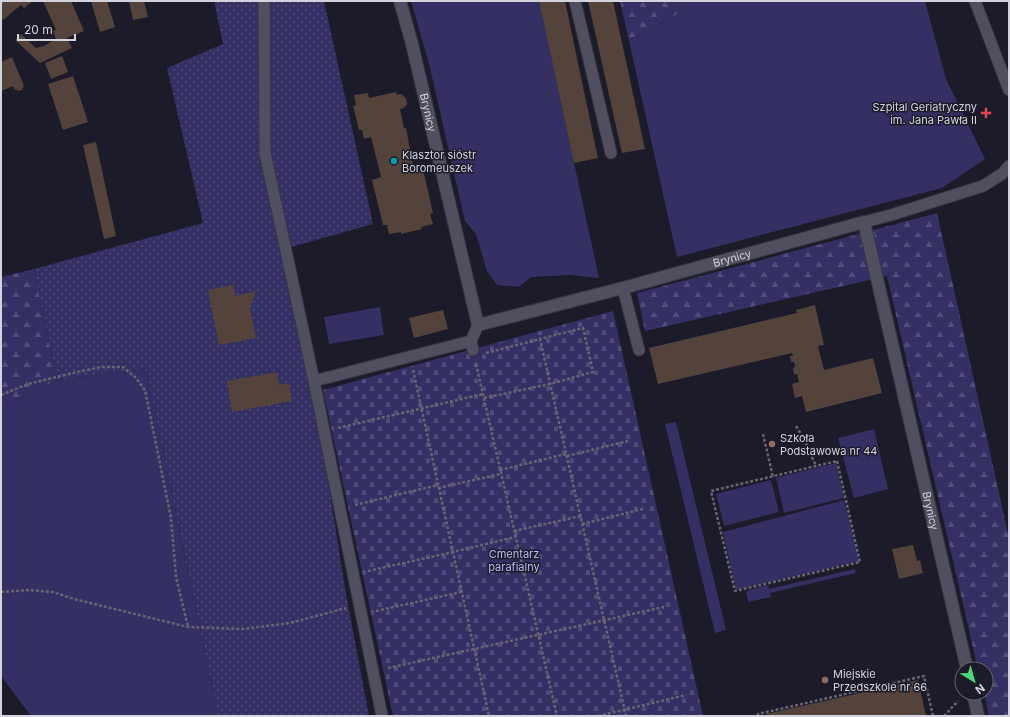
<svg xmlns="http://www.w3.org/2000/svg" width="1010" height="717" font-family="Inter,sans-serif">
<defs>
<pattern id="forest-firs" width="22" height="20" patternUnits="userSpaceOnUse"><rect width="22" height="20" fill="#343064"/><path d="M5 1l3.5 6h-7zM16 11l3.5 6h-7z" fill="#504d7a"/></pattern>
<pattern id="cemetery-stones" width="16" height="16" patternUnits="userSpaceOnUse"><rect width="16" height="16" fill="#343064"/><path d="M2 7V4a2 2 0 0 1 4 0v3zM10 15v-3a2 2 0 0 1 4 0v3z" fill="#504d7a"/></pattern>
<pattern id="park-dots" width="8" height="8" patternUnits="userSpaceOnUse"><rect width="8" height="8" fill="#343064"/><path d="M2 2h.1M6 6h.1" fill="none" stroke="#504d7a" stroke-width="1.8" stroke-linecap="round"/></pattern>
</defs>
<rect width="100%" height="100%" fill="#1b1b29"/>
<path fill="#343064" d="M411 1H539L599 278 570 275 531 277 519 287 497 285 487 271 476 234 465 221 429 64Z
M683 1H925L946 79 985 159 942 188 677 257 629 41 685 10Z
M380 307 384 335 329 344 324 317Z
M146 369 218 716H31L1 676V401L10 403 57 380Z
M676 422 726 630 715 633 665 424Z
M874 429 888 489 854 498 838 438Z
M836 463 844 498 784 513 776 478Z
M771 480 779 512 724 526 716 494Z
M844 500 859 561 736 590 723 532Z
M855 569 856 573 770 593 771 597 748 602 746 591 768 585 769 589Z"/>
<path fill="url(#forest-firs)" d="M620 1H683L685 10 629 41Z
M937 213 1009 538V716H989L984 693H986V669H978L887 276 645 331 637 293Z
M34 269 57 380 10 403 1 401V277Z"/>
<path fill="url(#cemetery-stones)" d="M613 311 703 716H393L323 390Z"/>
<path fill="url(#park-dots)" d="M214 1H324L373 224 291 247 346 594 369 716H218L146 369 57 380 34 269 203 223 167 68 223 44Z"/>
<path fill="#53433a" d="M1 1H33L24 8 21 5 3 20 1 17Z
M43 1H71L84 31 67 38 72 48 40 63 15 40 21 34 36 48 44 46 56 39 53 31 56 30Z
M91 1H107L115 27 100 32Z
M129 1H144L148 17 133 20Z
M539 1H565L598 158 574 163Z
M588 1H613L645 149 622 153Z
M62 56 68 72 51 79 45 63Z
M12 57 24 86 22 90 19 91 14 89 13 86 1 91V62Z
M73 76 88 122 63 130 48 84Z
M396 92 397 95 401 94 406 98 407 104 404 108 400 109 404 128H406L414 171 423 169 433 213 430 214 433 224 421 227 422 229 401 234V232L389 234 387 225H383L372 180 381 177 371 137 364 139 362 130H359L353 106 356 105 354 95 368 93 369 98Z
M96 142 116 236 104 239 83 145Z
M233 285 235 296 256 291 250 309 256 338 219 345 208 290Z
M815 305 824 345 818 346 824 370 873 358 882 393 806 412 802 396 795 398 792 384 799 382 797 374 794 375 793 368 795 367 794 362H791L790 356H793L792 353 658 384 649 348 797 313 796 310Z
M443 310 448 329 414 338 409 318Z
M277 372 279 385 289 383 292 401 232 412 227 381Z
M913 545 917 561 920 560 923 573 899 579 892 549Z
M918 680 926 716H767L766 714Z"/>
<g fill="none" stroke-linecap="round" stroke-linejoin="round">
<g stroke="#373742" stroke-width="13">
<path id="lane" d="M264 1 265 153 314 381 382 716
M575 1 611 153
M975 1 1009 90
M864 222 891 215 983 186 1002 174 1009 166
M623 288 639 350
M473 350 471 341 478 325
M314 381 471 341"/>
</g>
<g stroke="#373742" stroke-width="14">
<g id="street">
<path id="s1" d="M400 1 412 44 478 325 623 288 864 222 967 669"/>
<path d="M973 693 978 716"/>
</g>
</g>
<path stroke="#656672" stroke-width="2.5" stroke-dasharray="3 2" stroke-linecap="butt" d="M486 353 540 339 626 716
M476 364 557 716
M413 370 489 716
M1 395 28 384 73 373 101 367H123L136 378 145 390 171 518 176 577 188 627
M484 398 550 384 593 372 583 328 540 339
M796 426 803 437 816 466
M338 428 483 394
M763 434 773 477
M567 456 628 441
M837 461 860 562 735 591 711 491Z
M500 470 566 454
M438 488 501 474
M355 505 438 485
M582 524 643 509
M514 531 581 516
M368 571 453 552 515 537
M1 592 29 590 53 592 74 599 188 627 243 629 290 623 346 608
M376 611 461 592
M388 668 664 607
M598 716 686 695
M758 716V714L924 676 933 716
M944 716 958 701"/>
<use href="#lane" stroke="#4f4f5f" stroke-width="11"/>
<use href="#street" stroke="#4f4f5f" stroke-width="12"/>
</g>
<path fill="#e0444e" stroke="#1b1b29" stroke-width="1.5" d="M984 107h4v4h4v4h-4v4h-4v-4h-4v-4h4z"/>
<circle fill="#0f9aa8" stroke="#1b1b29" stroke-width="1.5" cx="394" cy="161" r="4"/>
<g fill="#8d6e63" stroke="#1b1b29" stroke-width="1.5">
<circle cx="772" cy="444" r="4"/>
<circle cx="825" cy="680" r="4"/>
</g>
<g text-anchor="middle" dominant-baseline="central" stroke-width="3" stroke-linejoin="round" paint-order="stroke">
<g font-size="11" fill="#d2d3dc" stroke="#1b1b29" text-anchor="start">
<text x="977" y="107" text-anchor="end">Szpital Geriatryczny<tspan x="977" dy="13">im. Jana Pawła II</tspan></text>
<text x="402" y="155">Klasztor sióstr<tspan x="402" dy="13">Boromeuszek</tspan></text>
<text x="780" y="438">Szkoła<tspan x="780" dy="13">Podstawowa nr 44</tspan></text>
<text x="833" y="674">Miejskie<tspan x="833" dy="13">Przedszkole nr 66</tspan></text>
</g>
<g font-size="11" fill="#d2d3dc" stroke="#1b1b29">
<text stroke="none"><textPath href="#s1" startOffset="115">Brynicy</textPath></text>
<text stroke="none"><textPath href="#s1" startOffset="596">Brynicy</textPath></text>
<text stroke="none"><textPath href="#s1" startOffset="1029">Brynicy</textPath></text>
</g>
<g font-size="11" fill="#babbfa" stroke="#1b1b29">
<text x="514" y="554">Cmentarz<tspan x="514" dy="13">parafialny</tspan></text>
</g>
</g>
<rect width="1010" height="717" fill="none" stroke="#d2d3dc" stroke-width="4"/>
<g transform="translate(974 681) rotate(143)"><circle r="19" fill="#1b1b29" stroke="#646571"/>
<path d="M0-3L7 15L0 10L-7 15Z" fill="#4cd676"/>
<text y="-6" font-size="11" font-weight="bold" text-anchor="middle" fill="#d2d3dc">N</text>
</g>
<path d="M18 34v6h57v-6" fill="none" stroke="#d2d3dc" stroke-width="2"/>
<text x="24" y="34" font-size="12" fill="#d2d3dc" stroke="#1b1b29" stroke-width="3" paint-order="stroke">20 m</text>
</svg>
